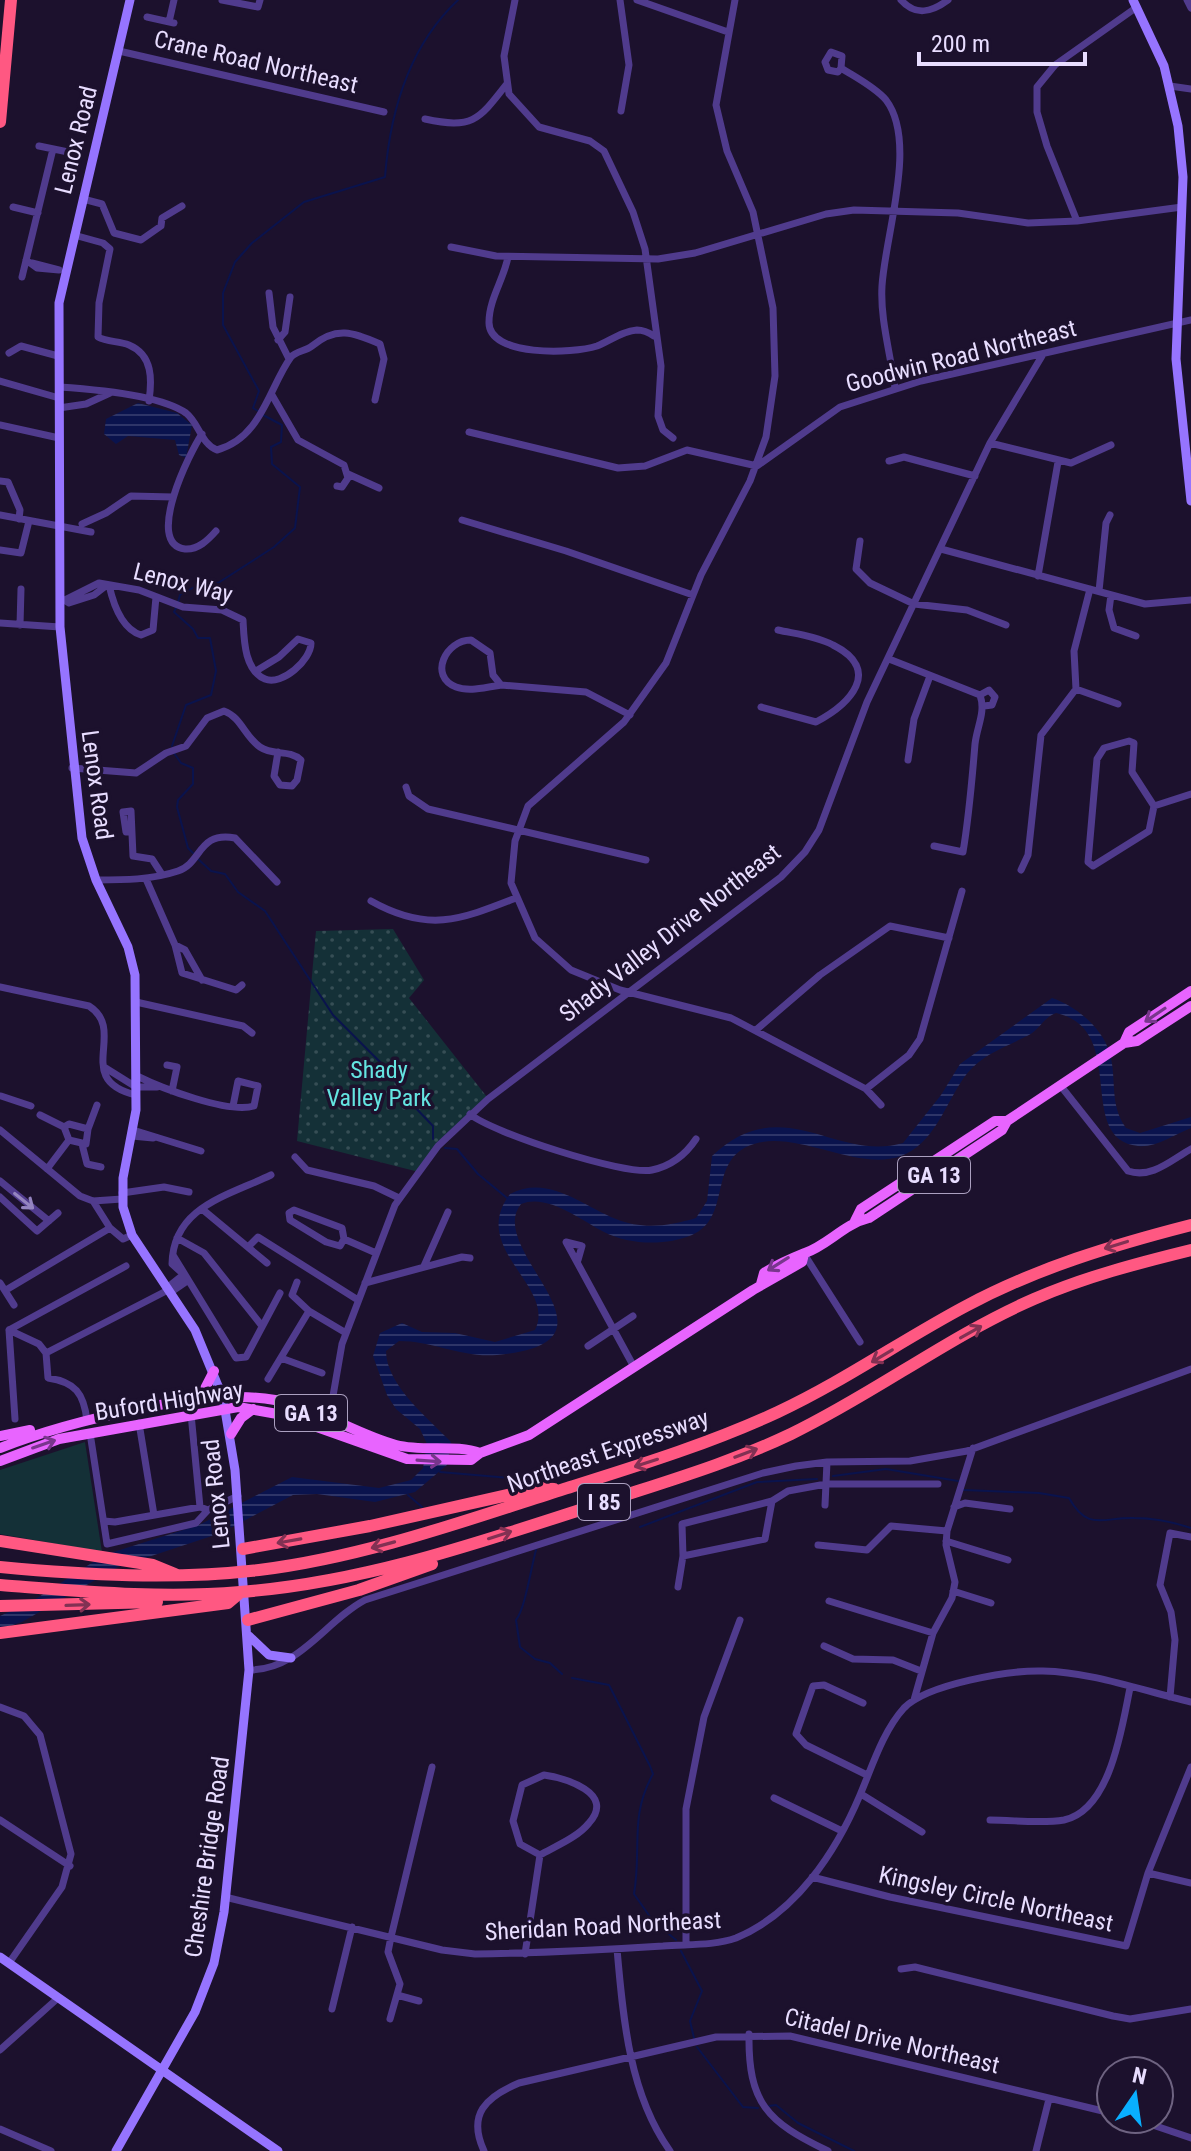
<svg xmlns="http://www.w3.org/2000/svg" width="1191" height="2151" font-family="'Roboto Condensed',sans-serif">
<defs>
<pattern id="park-dots" width="8" height="8" patternUnits="userSpaceOnUse" patternTransform="scale(2)"><rect width="8" height="8" fill="#143037"/><path d="M2 2h.1M6 6h.1" fill="none" stroke="#364e55" stroke-width="1.8" stroke-linecap="round"/></pattern>
<pattern id="water-rules" width="6" height="5" patternUnits="userSpaceOnUse" patternTransform="scale(2)"><rect width="6" height="5" fill="#0a134d"/><path d="M0 2.5h6" fill="none" stroke="#2e3568"/></pattern>
</defs>
<rect width="100%" height="100%" fill="#1c112d"/>
<path fill="#143037" d="M85 1442 102 1552 0 1534V1470Z"/>
<path fill="url(#park-dots)" d="M393 929 424 980 409 998 487 1097 419 1172 297 1141 316 931Z"/>
<path fill="url(#water-rules)" d="M138 403 177 413 192 425 186 458 179 455 175 440 128 436 116 444 104 434 106 419Z
M1052 998C1076 1006 1103 1028 1110 1054 1117 1080 1109 1104 1126 1128L1140 1133 1191 1117V1128C1175 1134 1156 1148 1138 1146 1074 1139 1130 1029 1056 1013 1044 1017 1040 1029 1029 1035 1002 1049 978 1055 961 1082 944 1108 933 1144 901 1156 855 1173 791 1125 746 1147 709 1166 731 1218 692 1235 666 1246 629 1245 604 1232 581 1220 547 1193 521 1204 483 1251 638 1342 497 1355 462 1358 433 1341 399 1341L386 1351C386 1385 429 1419 451 1442L447 1465 415 1492 375 1502 317 1494 293 1495 221 1533 118 1567 22 1622 0 1629V1616L34 1600 104 1555 199 1525 292 1477 379 1488 411 1480 423 1468 427 1444 420 1429 396 1409 387 1395 373 1356 380 1333 402 1323 422 1332 455 1333 495 1342 535 1330C557 1286 468 1249 510 1194 548 1174 581 1205 616 1219 643 1230 669 1226 696 1218L707 1201 712 1156C783 1089 836 1163 903 1143L941 1095 960 1064Z"/>
<g fill="none" stroke-linecap="round" stroke-linejoin="round">
<path stroke="#0a134d" stroke-width="2" d="M258 411 253 408 259 391 223 325V293L235 262 252 243 304 202 385 177C390 112 409 46 458 0
M178 602 180 595 207 580 218 583 274 547 295 528 300 487 272 464 271 447 281 442 282 425 263 415
M172 746 186 705 211 695 216 671 210 638H198L193 629 174 612 176 608
M174 753 181 763 193 768V784L178 800 177 807 188 848 193 853
M197 858 211 871 225 874 238 892 265 911 333 1015 386 1068 410 1102 433 1126V1139
M445 1148 457 1149 478 1174 507 1198
M440 1472 534 1480
M833 1476 886 1469 958 1481
M964 1490 1039 1493 1069 1498C1088 1532 1103 1517 1134 1518 1154 1518 1173 1522 1191 1528
M408 1495 422 1507
M640 1527 757 1482 817 1479
M536 1550C531 1568 525 1609 516 1620L520 1647 535 1659 550 1663 562 1674
M572 1678 609 1685 650 1766 653 1774C629 1817 642 1848 634 1894L653 1921 676 1940
M681 1951 702 1991 690 2021 694 2038
M697 2047 743 2107 758 2108
M769 2106 776 2105 798 2123 854 2151"/>
<path stroke="#503b8d" stroke-width="7" d="M222 0 258 7 260 0
M515 0 504 56 509 94 539 127 590 141 604 151 633 212 645 249 661 366 658 416 663 430 673 438
M620 0 629 65 621 111
M637 0 728 32
M735 0 716 105 727 151 753 212 773 308 775 376 766 437 750 481 701 575 666 663 624 722 528 806 515 841 511 883 535 938 571 970 620 990 731 1018 866 1089 881 1105
M901 0C916 17 932 12 948 0
M1187 0 1191 8
M147 17 174 23
M169 22 174 0
M119 51 384 112
M841 68 842 56 831 52 825 62 828 70 838 72 841 68C855 77 875 87 886 100 918 142 885 235 882 286 880 320 891 355 895 389
M1170 86 1191 89
M425 119C472 129 478 121 506 85
M39 146 73 153
M83 199 102 204 114 233 141 240 161 226 162 218 182 206
M13 207 38 213
M1077 221 1047 146 1037 112V87L1055 65 1137 7
M74 235 103 243 110 249 99 303 98 337C107 342 119 341 129 345 153 355 152 380 149 401
M451 247 496 256 658 259 695 253 826 214 854 210 958 213 1028 223 1077 221 1182 207
M508 257C504 279 489 299 489 322 488 357 573 354 597 346 610 341 622 331 637 330 644 330 648 332 654 336
M26 260 37 268 59 270
M32 263 59 270
M22 277 53 149
M269 293 273 327 289 359
M278 340 285 332 290 297
M9 353 21 346 58 356
M0 381 59 398
M59 387C90 389 160 395 186 413 199 423 201 444 217 450 262 438 269 387 291 357 296 351 306 351 312 346 336 326 353 332 380 344L384 359 375 400
M272 395 298 440 344 465 348 478 342 487 337 486
M59 408 86 404 110 393
M0 425 59 438
M469 432 618 468 645 466 687 450 757 466 840 407 921 381 1191 320
M202 434C190 452 144 544 185 549 198 550 208 540 216 531
M990 443 1071 463 1111 445
M889 461 904 457 975 476
M348 474 379 488
M0 481 8 482 20 510 19 519
M0 515 91 532
M462 520 566 551 693 595
M82 524 106 513 131 496 173 497
M860 541 856 569 870 583 914 604 967 610 1006 625
M941 549 1145 604 1191 600
M0 550 21 553 29 521
M1038 576 1058 462
M109 585C113 603 122 629 141 635L153 630 156 597
M1099 591 1106 523 1110 515
M1111 595 1109 610 1114 628 1136 636
M64 600 69 603 94 595 107 585
M65 600 99 583 139 590 183 607 222 610 243 620C244 639 244 670 265 679 282 686 311 660 311 643L298 639 279 657 256 671
M0 623 60 627
M20 625 21 589
M471 640 490 653 493 675 501 685C489 687 469 692 456 687 428 676 446 640 471 640Z
M889 659 980 695C986 712 977 726 975 744 972 781 969 816 963 852L934 846
M501 685 586 692 630 715
M1076 689 1118 704
M980 695 989 690 995 697 992 705 984 706
M761 707 816 722C850 704 883 670 833 645 816 636 796 634 778 630
M908 760 914 719 930 676
M72 768 136 773 166 753 186 746 207 718 224 711C241 717 245 737 260 747 273 756 289 749 301 760L297 780 292 786 280 785 274 776 278 752
M406 787 409 796 428 809 646 860
M1154 806 1149 831 1093 866 1088 862 1097 759 1104 748 1129 741 1134 743 1132 772 1154 806 1191 794
M130 831 126 832 123 812 131 811 133 856 152 859 161 873
M1021 870 1028 855 1041 735 1076 689 1074 651 1090 589
M146 879 175 945 182 973 236 990 242 985
M96 880C124 880 151 880 178 871 202 863 198 831 235 838L277 882
M371 901C428 933 460 920 516 898
M175 945 185 950 202 980
M0 987 89 1006C128 1031 72 1080 136 1095
M136 1002 243 1026 252 1033
M756 1030 820 975 890 926 949 938
M167 1065 177 1067 172 1091
M104 1067 136 1087H157
M137 1076C161 1088 229 1114 254 1106L258 1086 238 1081 233 1106
M1060 1085 1128 1171C1152 1179 1171 1160 1191 1149
M866 1089 909 1055 920 1039 962 891
M1 1096 31 1106
M470 1114C490 1132 625 1176 652 1170 671 1166 686 1154 696 1139
M40 1115 64 1127 69 1124 88 1129 86 1144 69 1140 64 1127
M88 1129 97 1105
M0 1130 80 1196 93 1201 122 1199
M133 1130 201 1151
M132 1136 153 1138
M82 1144 87 1164 101 1167
M295 1157 307 1170 374 1186 399 1198
M47 1169 69 1140
M0 1181 49 1221
M122 1193 164 1187 189 1192
M0 1197 37 1231 58 1213
M93 1201 110 1228 123 1239 132 1235
M202 1209 267 1263
M177 1238 204 1253 262 1326
M344 1239 342 1228 294 1210 289 1213 290 1220 326 1242 340 1246 344 1239 376 1253
M248 1247 258 1237 358 1300
M804 1254 860 1342
M173 1255 236 1358 246 1357 280 1293
M578 1260 582 1246 566 1242 634 1367
M424 1266 448 1212
M182 1273 172 1264C173 1207 227 1196 271 1175
M297 1282 292 1295 309 1311 346 1333
M0 1283 14 1305
M365 1283 462 1257 470 1258
M168 1287 183 1275
M6 1290 110 1228
M171 1292 187 1281
M9 1330 39 1344 46 1353
M588 1346 633 1316
M281 1358 322 1373
M268 1379 309 1311
M191 1414 200 1507
M15 1419 9 1330 126 1266
M329 1419 342 1344 395 1205 438 1146 488 1099 781 877 805 852 819 830 867 702 990 443 1042 356
M87 1421C84 1393 75 1382 48 1378L46 1353 170 1289
M139 1423 154 1515
M90 1433 107 1544 196 1523 208 1510 238 1496
M825 1505 827 1462
M954 1507 965 1503 1010 1509
M104 1521 115 1522 200 1507 208 1510
M946 1541 1008 1560
M818 1545 867 1550 891 1526 947 1531
M683 1556 765 1539 772 1501
M678 1587 683 1556 682 1524 772 1501 788 1491 826 1484H938
M953 1591 991 1603
M829 1601 933 1633
M824 1646 853 1659 893 1660 921 1671
M249 1670C300 1670 325 1621 365 1600L763 1473 796 1466 827 1462 910 1461 967 1451 1191 1369
M1170 1697 1175 1640 1171 1612 1160 1585 1170 1533 1191 1537
M914 1700 933 1633 952 1598 955 1582 946 1545 947 1531 973 1448
M863 1703 824 1685 813 1686 796 1734 806 1745 867 1775
M0 1707 24 1716 40 1735 71 1854 62 1887 9 1963
M544 1775C565 1778 616 1793 589 1823 578 1837 556 1846 540 1855L520 1844 513 1821 522 1785Z
M861 1794 922 1832
M774 1798 842 1831
M0 1820 70 1866
M990 1820C1014 1820 1041 1824 1064 1820 1111 1810 1122 1726 1130 1688
M1148 1873 1191 1883
M812 1877 890 1897 1126 1946 1148 1873 1191 1767
M225 1897 442 1950 475 1954C538 1953 601 1950 663 1946 686 1944 714 1946 736 1938 796 1913 836 1852 860 1795 872 1767 883 1731 904 1708 927 1684 1010 1670 1043 1671 1092 1672 1143 1691 1191 1702
M686 1944V1809L704 1717 740 1620
M617 1949C623 2017 629 2094 670 2151
M525 1954 540 1855
M901 1969 915 1967 1113 2016 1130 2019 1191 2009
M397 1995 419 2001
M332 2009 352 1927
M390 2019 400 1984 388 1952 391 1937 432 1767
M749 2034C748 2103 767 2122 828 2151
M0 2050 58 1998
M1135 2119 1191 2138
M0 2129 51 2151
M484 2151C467 2114 486 2097 519 2083L716 2037 790 2036 1111 2113
M1036 2151 1049 2099"/>
<path stroke="#9674ff" stroke-width="9" d="M1133 0 1164 66 1178 126 1183 177 1176 359 1191 501
M249 1636 269 1655 291 1658
M0 1957 278 2151
M116 2151 195 2012 214 1963 224 1912 249 1670 235 1470 223 1398 195 1330 132 1235 123 1207V1178L136 1110 135 975 128 947 96 880 82 838 60 627 59 303 130 0"/>
<path stroke="#e864ff" stroke-width="10" d="M1124 1043 1129 1032 1191 991
M855 1221 861 1209 995 1121H1007
M761 1284 764 1273C778 1264 790 1259 805 1253 828 1245 844 1224 869 1218L1002 1130 1007 1121 1124 1043 1137 1041 1191 1006
M198 1402 214 1371
M312 1413 334 1400
M231 1434 241 1418 253 1409
M0 1436 30 1430
M0 1448C67 1422 205 1387 275 1400 317 1407 355 1434 396 1445 423 1452 456 1444 480 1453
M0 1461 59 1439 238 1407 283 1415 407 1459 471 1460 480 1453 529 1435 753 1290 802 1262 804 1254"/>
<path stroke="#ff5882" stroke-width="12" d="M0 122 11 0
M0 1541 153 1565 175 1574
M243 1549 370 1526 539 1488 554 1489
M0 1567C86 1575 173 1580 259 1570 364 1557 464 1521 564 1489 637 1466 709 1444 778 1412 844 1381 902 1340 966 1306 1037 1268 1113 1245 1191 1225
M0 1585C80 1591 160 1599 240 1592 361 1583 475 1544 589 1507 657 1484 726 1465 791 1434 874 1394 949 1336 1034 1299 1085 1277 1138 1263 1191 1250
M0 1606 157 1602
M248 1620 359 1590 432 1564
M0 1633 228 1603 241 1592"/>
</g>
<defs><path id="oneway-shaft" d="M-6 0H5M1.5-3L5.5 0L1.5 3" fill="none" stroke-width="1.6" stroke-linecap="round" stroke-linejoin="round" transform="scale(2)"/></defs>
<g stroke="#78368c">
<use href="#oneway-shaft" transform="translate(1155 1015) rotate(146)"/>
<use href="#oneway-shaft" transform="translate(778 1264) rotate(148)"/>
<use href="#oneway-shaft" transform="translate(44 1444) rotate(-19)"/>
<use href="#oneway-shaft" transform="translate(429 1461) rotate(4)"/>
</g>
<use stroke="#9484c0" href="#oneway-shaft" transform="translate(24 1201) rotate(39)"/>
<g stroke="#823153">
<use href="#oneway-shaft" transform="translate(1116 1245) rotate(163)"/>
<use href="#oneway-shaft" transform="translate(971 1332) rotate(-29)"/>
<use href="#oneway-shaft" transform="translate(882 1356) rotate(149)"/>
<use href="#oneway-shaft" transform="translate(746 1453) rotate(-21)"/>
<use href="#oneway-shaft" transform="translate(646 1463) rotate(162)"/>
<use href="#oneway-shaft" transform="translate(500 1535) rotate(-18)"/>
<use href="#oneway-shaft" transform="translate(289 1541) rotate(170)"/>
<use href="#oneway-shaft" transform="translate(383 1545) rotate(165)"/>
<use href="#oneway-shaft" transform="translate(78 1605) rotate(-2)"/>
</g>
<g text-anchor="middle" dominant-baseline="central" stroke-width="7" stroke-linejoin="round" paint-order="stroke">
<g fill="#1c112d" stroke="#aba0c0" stroke-width="2">
<rect x="898" y="1157" width="72" height="36" rx="6"/>
<rect x="275" y="1395" width="72" height="36" rx="6"/>
<rect x="578" y="1484" width="52" height="36" rx="6"/>
</g>
<g font-size="22" font-weight="bold" fill="#e8ddff">
<text x="934" y="1175">GA 13</text>
<text x="311" y="1413">GA 13</text>
<text x="604" y="1502">I 85</text>
</g>
<g font-size="24" fill="#e8ddff" stroke="#1c112d">
<text transform="translate(256 62) rotate(13)">Crane Road Northeast</text>
<text transform="translate(76 140) rotate(-76)">Lenox Road</text>
<text transform="translate(961 356) rotate(-14)">Goodwin Road Northeast</text>
<text transform="translate(183 583) rotate(14)">Lenox Way</text>
<text transform="translate(97 785) rotate(82)">Lenox Road</text>
<text transform="translate(670 933) rotate(-38)">Shady Valley Drive Northeast</text>
<text transform="translate(169 1401) rotate(-9)">Buford Highway</text>
<text transform="translate(608 1451) rotate(-19)">Northeast Expressway</text>
<text transform="translate(216 1494) rotate(-96)">Lenox Road</text>
<text transform="translate(207 1857) rotate(-82)">Cheshire Bridge Road</text>
<text transform="translate(996 1899) rotate(12)">Kingsley Circle Northeast</text>
<text transform="translate(603 1926) rotate(-3)">Sheridan Road Northeast</text>
<text transform="translate(892 2041) rotate(13)">Citadel Drive Northeast</text>
</g>
<g font-size="24" fill="#64e4e1" stroke="#1c112d">
<text x="379" y="1070">Shady<tspan x="379" dy="28">Valley Park</tspan></text>
</g>
</g>
<g transform="translate(1135 2095) rotate(13)"><circle r="38" fill="#1c112d" stroke="#6e6381" stroke-width="2"/>
<path d="M0-6L14 30L0 20L-14 30Z" fill="#09afff"/>
<text y="-12" font-size="22" font-weight="bold" text-anchor="middle" fill="#e8ddff">N</text>
</g>
<path d="M919 52v12h166v-12" fill="none" stroke="#e8ddff" stroke-width="4"/>
<text x="931" y="52" font-size="24" fill="#e8ddff" stroke="#1c112d" stroke-width="6" paint-order="stroke">200 m</text>
</svg>
